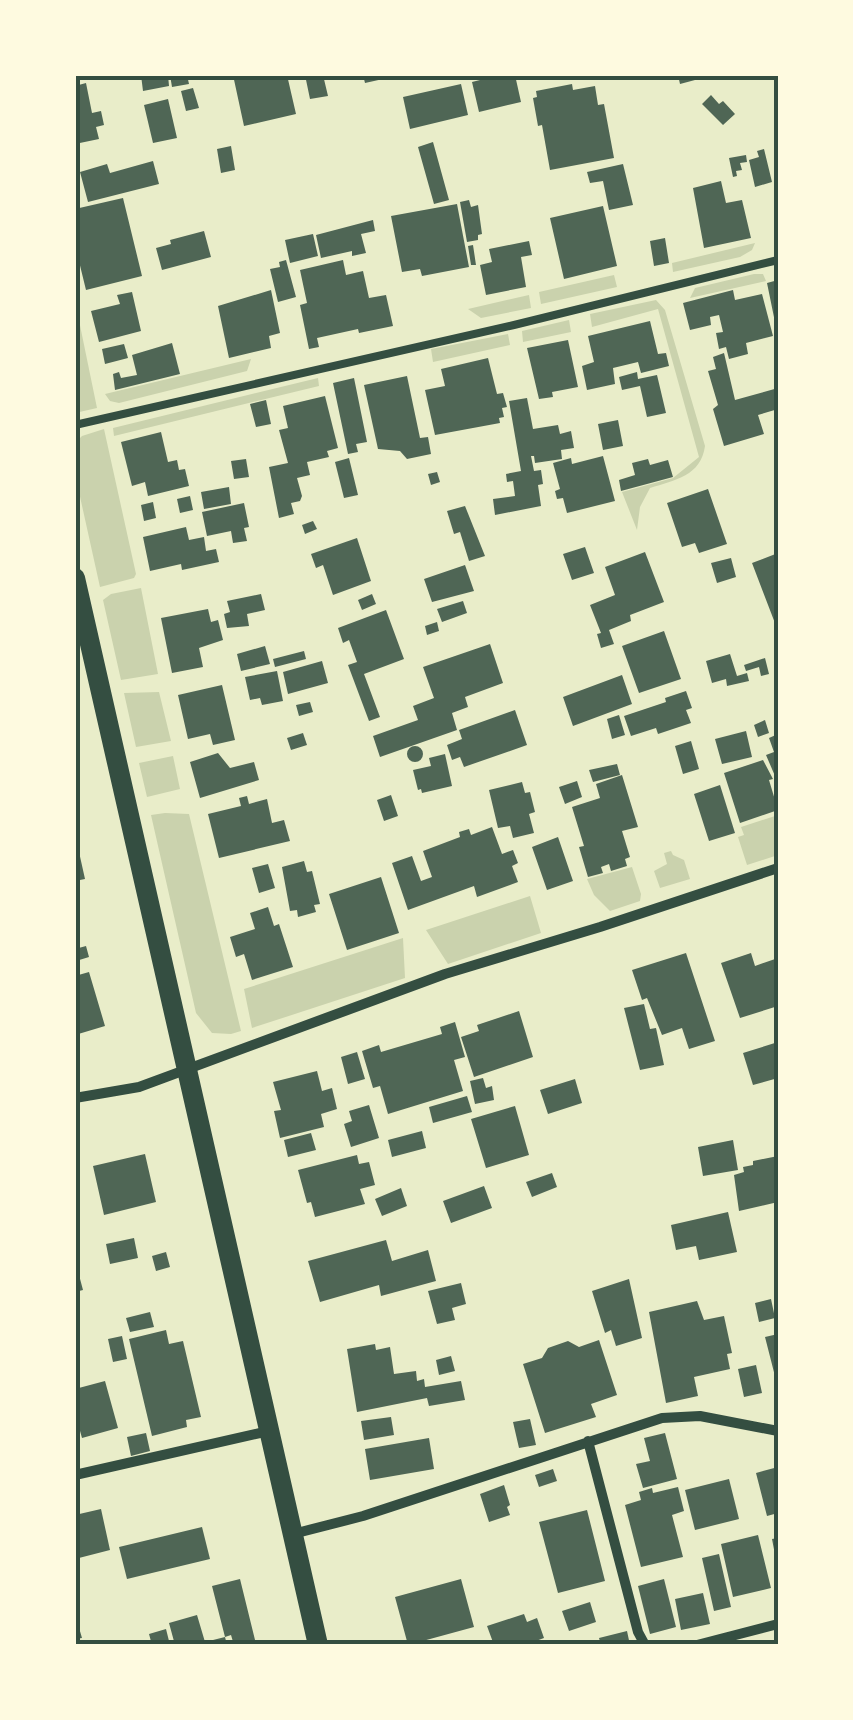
<svg xmlns="http://www.w3.org/2000/svg" width="853" height="1720" font-family="'Golos Text',sans-serif">
<rect width="100%" height="100%" fill="#e9edc9"/>
<path fill="#cad2ad" d="M755 243 752 250 740 257 673 272 672 263Z
M754 274H763L766 281 690 298 695 288Z
M614 275 617 287 541 304 539 292Z
M529 295 531 308 481 318 468 309Z
M656 300 665 310 705 446C701 476 675 480 650 488L640 507 637 530 622 492 673 478 699 457 658 309 592 327 590 314Z
M75 301 97 408 75 413Z
M569 320 571 332 523 342 522 331Z
M508 334 510 345 433 362 431 349Z
M251 359 247 371 119 403 110 401 105 394Z
M318 378 319 386 114 436 113 428Z
M104 429 136 574 134 578 100 587 75 474V443L82 436Z
M141 588 158 674 121 680 103 600 111 594Z
M159 692 171 741 136 747 124 693Z
M173 756 180 789 147 797 139 763Z
M165 813 189 814 241 1031 231 1034 212 1033 196 1013 151 815Z
M778 815V855L747 865 738 837 744 835 741 827Z
M671 851 673 855 684 860 690 879 660 888 654 871 667 864 664 853Z
M632 867 641 894 640 901 610 911 594 895 587 879Z
M530 896 541 933 448 964 426 930Z
M403 938 405 978 252 1028 244 989Z"/>
<path fill="#4f6655" d="M141 75H168L169 86 143 91Z
M170 75H187L189 84 172 87Z
M233 75H287L296 114 244 126Z
M305 75H323L328 96 310 99Z
M363 75H392V77L365 83Z
M500 75H515L521 102 479 112 472 82Z
M678 75H710V76L680 84Z
M86 83 92 113 101 111 104 125 96 127 99 139 75 144V86Z
M461 84 468 115 410 129 403 97Z
M572 84 573 90 595 86 598 105 604 104 614 158 550 170 542 125 538 126 533 98 537 97 536 91Z
M193 88 199 108 186 111 181 91Z
M711 95 719 104 723 101 735 114 723 125 702 104Z
M168 99 177 138 153 143 144 105Z
M433 142 449 200 434 204 418 147Z
M231 146 235 170 221 173 217 149Z
M764 149 772 182 755 187 749 160 759 157 757 151Z
M746 155 747 162 740 163 742 170 736 171 737 176 733 177 729 158Z
M153 161 159 184 88 202 80 172 107 164 110 173Z
M623 164 633 205 609 210 603 181 590 183 587 172Z
M721 181 726 203 742 200 751 238 704 248 693 188Z
M123 198 142 276 86 290 75 245V209Z
M469 200 471 207 478 205 482 234 478 235V240L467 242 460 202Z
M457 204 469 267 422 276 420 269 402 272 391 216Z
M603 206 617 266 564 279 550 218Z
M373 220 375 231 361 234 366 253 352 256V251L321 258 316 235Z
M204 231 211 257 162 270 156 248 171 244 170 240Z
M313 234 318 256 290 263 285 240Z
M665 238 669 263 654 266 650 241Z
M529 241 532 255 521 257 526 287 486 295 480 265 492 262 489 249Z
M473 245 476 265H471L468 246Z
M286 260 296 297 278 302 270 269 280 267 279 262Z
M343 260 346 275 363 271 369 298 386 295 393 326 359 333 358 329 317 338 319 347 309 349 300 305 307 303 300 270Z
M778 280V327H776L767 283Z
M271 290 280 333 269 336 271 348 229 358 218 306Z
M733 290 735 300 762 294 773 336 746 343 748 354 729 359 726 347 719 349 716 333 723 332 719 315 710 317 711 325 690 330 683 303Z
M132 292 141 331 99 342 91 311 120 304 117 295Z
M650 321 658 354 666 353 669 366 641 373 638 362 613 368 615 384 587 390 582 366 594 362 588 336Z
M568 340 578 387 552 392 553 397 539 399 527 348Z
M172 343 180 374 115 390 113 374 119 372 121 378 137 375 132 355Z
M124 344 128 358 105 364 102 349Z
M724 353 735 400 778 388V409L758 415 764 434 724 446 713 409 718 405 708 371 716 369 713 357Z
M488 358 497 394 503 393 507 407 502 408 504 417 499 418 500 423 435 435 425 390 445 386 441 369Z
M637 372 638 379 657 375 666 413 647 417 640 386 622 390 619 377Z
M407 376 420 438 428 437 431 454 407 459 400 451 378 449 364 385Z
M354 378 367 442 356 444 358 452 348 454 333 383Z
M325 396 338 448 327 451 329 457 307 462 310 475 297 478 302 496 300 501 291 503 294 514 279 518 269 467 288 463 279 430 288 428 283 406Z
M527 398 533 429 558 425 560 434 571 431 574 448 561 450 562 459 535 463 534 456H531L534 471 541 470 543 484 538 485 541 506 495 515 493 499 515 496 513 481 507 482 506 474 521 471 509 401Z
M266 400 271 424 256 427 250 404Z
M618 420 623 446 603 450 598 424Z
M161 432 168 462 177 460 179 470 185 469 189 486 148 496 145 482 132 486 121 442Z
M603 456 615 501 567 513 563 498 557 499 555 491 560 489 553 463 571 458 572 464Z
M349 458 358 495 344 498 335 462Z
M246 459 249 477 234 479 231 461Z
M648 459 650 465 668 460 673 477 621 491 619 480 635 475 632 463Z
M437 472 440 482 431 485 428 474Z
M229 487 231 504 204 509 201 492Z
M708 489 727 544 699 553 695 543 682 547 667 503Z
M190 496 193 510 180 513 177 499Z
M153 502 156 518 144 521 141 505Z
M244 503 249 527 244 528 247 541 233 543 231 531 207 536 202 512Z
M465 506 485 556 469 561 460 532 454 534 447 511Z
M313 521 317 529 305 534 302 525Z
M186 527 189 540 204 537 206 551 216 549 219 562 182 570 181 564 150 571 143 537Z
M357 538 371 581 333 595 323 565 316 568 311 554Z
M585 547 594 573 572 580 563 554Z
M645 552 664 602 630 615 631 621 609 630 614 644 601 648 597 634 601 633 590 605 615 595 605 567Z
M778 553V631L752 563Z
M731 558 736 577 717 583 711 563Z
M465 565 474 591 432 602 424 579Z
M261 594 265 610 247 614 249 626 227 628 224 614 230 612 227 601Z
M372 594 376 604 362 610 358 600Z
M463 601 467 613 442 622 437 609Z
M208 609 211 622 218 620 223 640 199 648 203 667 172 673 161 618Z
M386 610 404 659 364 674 380 717 369 721 348 665 357 662 349 640 343 643 338 628Z
M437 622 439 631 427 635 425 626Z
M664 631 681 679 639 693 622 646Z
M490 644 503 683 465 697 468 707 452 713 457 730 380 757 373 736 418 720 413 706 434 698 423 667Z
M265 646 270 664 241 671 237 654Z
M304 651 306 659 275 667 273 659Z
M730 654 737 676 747 673 749 681 727 686 726 679 712 683 706 661Z
M765 658 769 674 761 676 759 667 746 671 744 665Z
M322 661 328 683 288 694 283 672Z
M277 671 283 701 262 705 260 698 250 700 245 677Z
M622 675 632 704 573 726 563 697Z
M222 685 235 740 213 745 210 734 188 739 178 695Z
M686 691 692 708 686 710 691 723 658 734 656 728 631 736 624 716 666 702 665 698Z
M310 702 313 712 299 716 296 705Z
M515 710 527 745 464 767 460 757 452 760 447 745 462 739 459 730Z
M619 715 625 735 612 739 607 719Z
M765 720 769 733 758 737 754 725Z
M746 731 752 757 722 764 715 739Z
M303 733 307 745 291 750 287 738Z
M778 734V783L766 755 774 752 769 738Z
M691 741 699 769 683 774 675 746Z
M407 754a8 8 0 1 1 16 0a8 8 0 1 1-16 0Z
M218 753 230 768 254 762 259 780 200 798 190 762Z
M445 754 452 786 422 793 421 789 418 790 413 770 431 766 429 758Z
M763 760 773 779 769 780 778 810 740 823 724 773Z
M617 764 620 775 593 782 589 770Z
M622 775 638 827 622 831 630 857 625 859 627 866 611 871 609 864 601 867 603 873 588 877 579 847 584 846 572 807 600 798 596 784Z
M577 781 582 797 565 804 559 787Z
M522 782 525 793 530 792 535 812 529 814 534 833 513 838 510 826 498 828 489 790Z
M720 785 735 833 709 841 694 794Z
M391 795 398 816 384 821 377 800Z
M247 796 249 804 267 799 272 823 284 820 290 841 219 858 208 814 241 806 239 798Z
M492 827 502 854 513 850 518 863 512 866 518 882 477 897 474 886 408 910 392 863 412 856 421 881 432 877 423 851 460 837 459 832 469 829 471 835Z
M558 837 573 881 547 890 532 847Z
M79 852 85 879 75 881V853Z
M304 861 307 872 312 871 320 904 314 905 316 912 298 917 297 910 290 911 282 867Z
M268 864 275 888 259 893 252 868Z
M381 877 399 933 347 950 329 894Z
M268 907 274 926 279 924 293 967 252 980 244 954 236 957 230 937 255 929 250 913Z
M86 946 89 957 76 961 75 949Z
M686 953 715 1041 689 1049 682 1028 662 1035 647 998 642 1000 632 970Z
M751 953 755 966 778 958V1006L740 1018 721 963Z
M89 972 105 1026 75 1035V976Z
M644 1004 650 1029 656 1028 664 1065 640 1070 624 1008Z
M519 1011 533 1057 474 1077 461 1037 479 1031 477 1025Z
M455 1022 465 1057 454 1060 463 1091 388 1114 380 1086 373 1088 362 1051 379 1045 381 1052 442 1034 440 1027Z
M778 1042V1078L753 1085 743 1053Z
M357 1052 365 1079 348 1084 341 1057Z
M317 1071 322 1091 332 1088 337 1109 321 1114 324 1127 280 1138 274 1111 281 1110 273 1082Z
M483 1078 486 1088 492 1086 494 1100 475 1104 470 1081Z
M575 1079 582 1103 548 1114 540 1090Z
M467 1096 472 1112 433 1123 429 1107Z
M369 1105 379 1138 351 1147 344 1124 352 1121 349 1111Z
M515 1106 529 1155 486 1168 471 1119Z
M422 1131 426 1148 392 1157 388 1140Z
M311 1133 316 1150 288 1157 284 1140Z
M733 1140 738 1170 703 1176 698 1147Z
M145 1154 156 1202 104 1215 93 1166Z
M357 1155 359 1164 369 1162 375 1185 360 1189 365 1204 315 1217 311 1202 307 1203 298 1170Z
M778 1156V1202L739 1211 734 1175 744 1172 743 1167 753 1165V1161Z
M552 1173 557 1187 532 1197 526 1182Z
M484 1186 492 1208 451 1223 443 1201Z
M401 1188 407 1206 382 1216 375 1199Z
M728 1212 737 1252 699 1260 696 1246 676 1250 671 1225Z
M134 1238 138 1258 110 1264 106 1244Z
M386 1240 392 1261 428 1250 436 1281 381 1296 379 1285 320 1302 308 1261Z
M166 1252 170 1267 156 1271 152 1256Z
M75 1260 83 1290 75 1292Z
M629 1279 642 1338 616 1346 611 1330 605 1333 592 1291Z
M461 1283 466 1304 452 1308 455 1320 437 1324 428 1291Z
M771 1299 775 1318 759 1322 755 1303Z
M697 1301 704 1320 724 1316 732 1353 727 1354 730 1369 694 1377 698 1396 666 1403 649 1312Z
M150 1312 154 1327 130 1332 126 1318Z
M166 1330 169 1344 183 1341 201 1417 186 1420 187 1427 152 1436 129 1339Z
M778 1334V1384H777L765 1337Z
M122 1336 127 1359 113 1362 108 1339Z
M599 1340 617 1395 591 1404 596 1417 545 1433 523 1364 542 1358 548 1348 568 1341 579 1347Z
M375 1344 376 1350 390 1347 394 1374 416 1371 417 1381 424 1379 425 1387 461 1381 465 1400 429 1406 427 1398 357 1412 347 1349Z
M451 1356 455 1371 439 1375 436 1360Z
M756 1365 762 1393 744 1397 738 1369Z
M105 1381 118 1428 82 1438 75 1413V1389Z
M391 1417 394 1435 364 1440 361 1421Z
M530 1419 536 1445 519 1448 513 1422Z
M146 1433 150 1451 131 1456 127 1437Z
M665 1433 677 1479 643 1488 636 1464 650 1461 644 1438Z
M429 1438 434 1469 370 1480 365 1449Z
M778 1467V1513L767 1516 756 1473Z
M553 1469 557 1481 539 1487 535 1475Z
M729 1479 739 1519 695 1530 685 1490Z
M504 1485 510 1505 507 1507 510 1515 489 1522 480 1494Z
M678 1487 684 1511 672 1515 683 1557 641 1567 625 1505 641 1500 639 1492 652 1488 653 1493Z
M101 1509 110 1550 75 1559V1515Z
M587 1510 605 1581 558 1593 539 1522Z
M202 1527 210 1559 127 1579 119 1547Z
M758 1535 771 1588 733 1597 721 1544Z
M778 1538V1565H777L772 1539Z
M719 1554 731 1607 714 1611 702 1558Z
M240 1579 256 1644 253 1645H234L231 1635 225 1637 212 1586Z
M461 1579 474 1627 408 1645 395 1597Z
M664 1579 676 1627 650 1634 638 1586Z
M703 1593 710 1624 681 1630 675 1599Z
M590 1602 596 1622 569 1631 562 1611Z
M75 1614 82 1638 75 1639Z
M524 1614 527 1622 537 1618 544 1638 525 1645H494L487 1626Z
M197 1615 205 1642 225 1637 227 1645H175L169 1623Z
M166 1629 170 1645H152L149 1634Z
M627 1631 630 1645H601L599 1638Z"/>
<g fill="none" stroke-linecap="round" stroke-linejoin="round">
<path stroke="#344e41" stroke-width="8" d="M75 425 514 325 778 260"/>
<path stroke="#344e41" stroke-width="10" d="M75 1098 139 1087 445 974 600 927 778 868
M588 1441 638 1632 645 1645
M75 1475 269 1431
M293 1534 363 1516 662 1418 700 1416 778 1431
M697 1645 778 1624"/>
<path stroke="#344e41" stroke-width="20" d="M75 578 318 1645"/>
</g>
<rect width="853" height="1720" fill="none" stroke="#fefae0" stroke-width="155"/>
<rect x="78" y="78" width="698" height="1564" fill="none" stroke="#344e41" stroke-width="4"/>
</svg>
